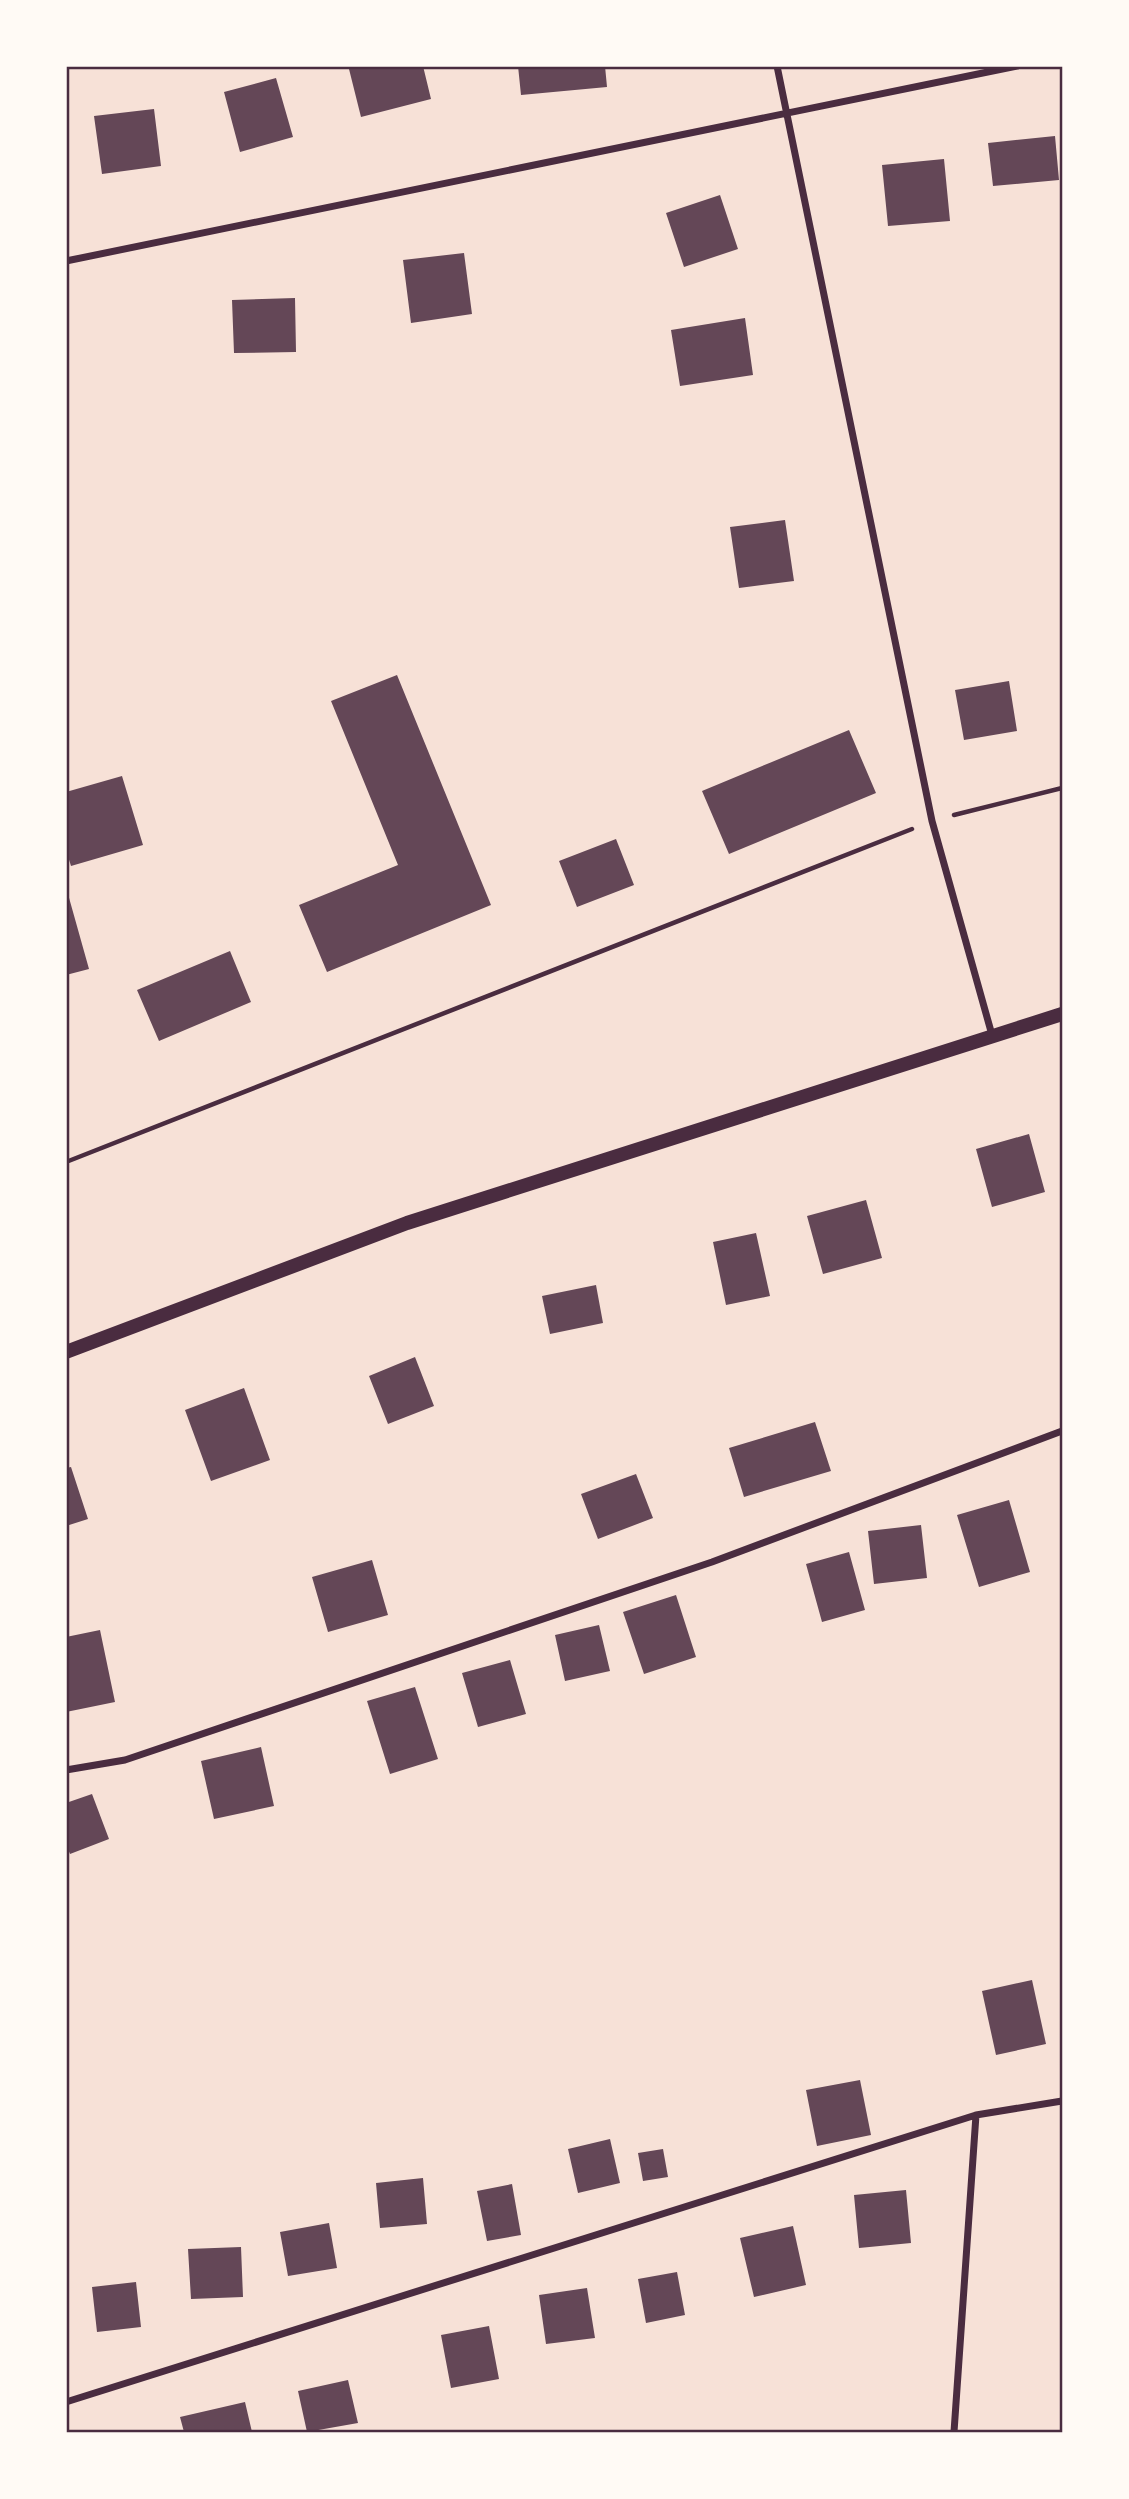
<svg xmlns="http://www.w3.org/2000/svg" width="1129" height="2499" font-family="'Alegreya Sans',sans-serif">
<rect width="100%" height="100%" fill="#f7e1d7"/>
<path fill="#644757" d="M359 66H423L431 99 361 117 349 69Z
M518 66H605L607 87 521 95Z
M276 78 293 137 240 152 224 92Z
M154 109 161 166 102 174 94 116Z
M1055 136 1059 180 993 186 988 143Z
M944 159 950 221 888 226 882 165Z
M720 195 738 249 684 267 666 213Z
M464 253 472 314 411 323 403 260Z
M295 298 296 352 234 353 232 300Z
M745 318 753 375 680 386 671 330Z
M785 520 794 581 739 588 730 527Z
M397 675 491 905 327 972 299 905 398 865 331 701Z
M1009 681 1017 731 964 740 955 690Z
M849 730 876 793 729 854 702 791Z
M122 776 143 845 71 866 66 850V792Z
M616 839 634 885 577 907 559 861Z
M66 887 89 969 66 975Z
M230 951 251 1002 159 1041 137 990Z
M1029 1134 1045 1192 992 1207 976 1149Z
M866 1200 882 1258 823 1274 807 1216Z
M756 1233 770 1296 726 1305 713 1242Z
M596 1285 603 1323 550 1334 542 1296Z
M415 1357 434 1406 388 1424 369 1376Z
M244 1388 270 1460 211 1481 185 1410Z
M815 1422 831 1471 744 1497 729 1448Z
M71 1467 88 1519 66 1526V1468Z
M636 1474 653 1518 598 1539 581 1494Z
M1009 1500 1030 1572 979 1587 957 1515Z
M921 1525 927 1578 874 1584 868 1531Z
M849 1552 865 1610 822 1622 806 1564Z
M372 1560 388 1615 328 1632 312 1577Z
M676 1595 696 1657 644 1674 623 1612Z
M599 1625 610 1671 565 1681 555 1635Z
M100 1630 115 1702 66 1712V1637Z
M510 1660 526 1714 478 1727 462 1673Z
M415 1687 438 1759 390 1774 367 1701Z
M261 1747 274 1806 214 1819 201 1761Z
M92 1794 109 1839 70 1854 66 1844V1803Z
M1032 1980 1046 2044 996 2055 982 1991Z
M860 2080 871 2135 817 2146 806 2090Z
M610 2139 620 2183 578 2193 568 2149Z
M663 2149 668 2177 643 2181 638 2153Z
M423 2178 427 2224 380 2228 376 2183Z
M512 2184 521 2235 487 2241 477 2191Z
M906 2190 911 2243 859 2248 854 2195Z
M329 2223 337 2268 288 2276 280 2232Z
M793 2226 806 2285 754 2297 740 2238Z
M241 2247 243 2297 191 2299 188 2249Z
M677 2272 685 2315 646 2323 638 2279Z
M136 2282 141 2327 97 2332 92 2287Z
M587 2288 595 2338 546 2344 539 2295Z
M489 2326 499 2379 451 2388 441 2335Z
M348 2380 358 2423 307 2432 298 2391Z
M245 2402 252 2432H184L180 2417Z"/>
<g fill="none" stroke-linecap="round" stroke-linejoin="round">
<path stroke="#4a2c40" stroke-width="4.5" d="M954 815 1062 788
M66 1162 912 829"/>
<path stroke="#4a2c40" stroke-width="7" d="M777 66 932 821 992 1035
M66 261 1017 66
M66 1770 125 1760 712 1562 1062 1431
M66 2402 976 2115 1062 2101
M954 2432 976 2115"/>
<path stroke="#4a2c40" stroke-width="14" d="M66 1352 407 1223 1062 1014"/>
</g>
<rect width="1129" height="2499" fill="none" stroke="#fffaf5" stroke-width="136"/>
<rect x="68" y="68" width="993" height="2363" fill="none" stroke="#4a2c40" stroke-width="2.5"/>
</svg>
